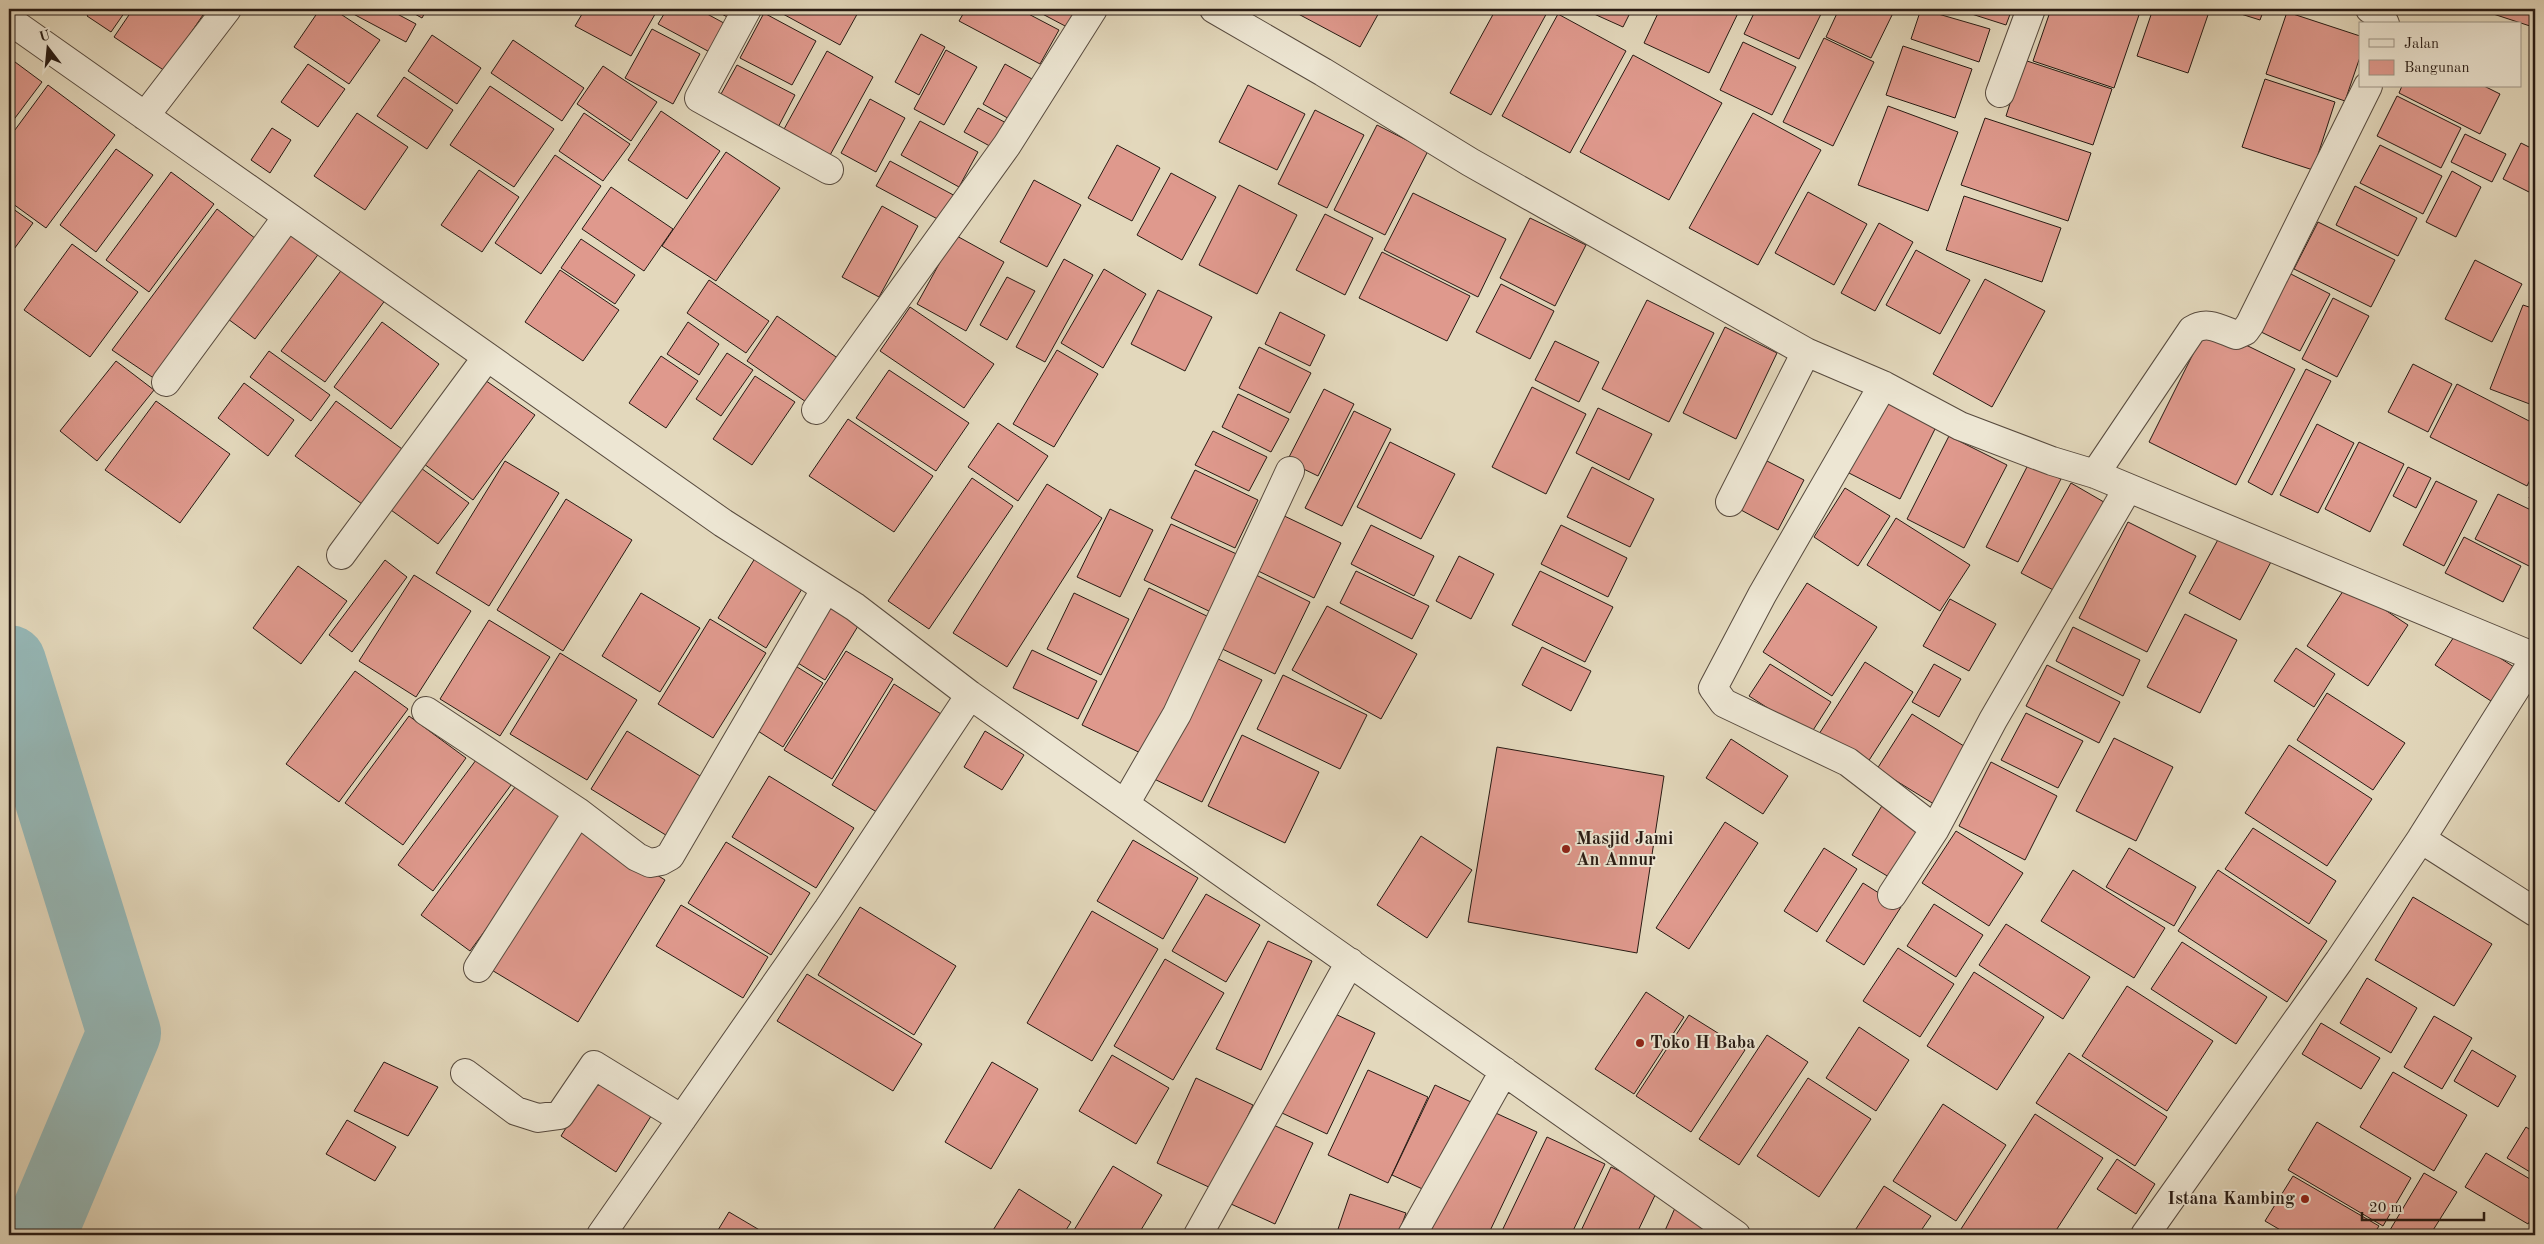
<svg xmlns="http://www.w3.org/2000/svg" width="2544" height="1244" font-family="'Old Standard TT',serif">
<rect width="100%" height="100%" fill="#e3d8bc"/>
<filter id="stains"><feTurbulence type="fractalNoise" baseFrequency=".004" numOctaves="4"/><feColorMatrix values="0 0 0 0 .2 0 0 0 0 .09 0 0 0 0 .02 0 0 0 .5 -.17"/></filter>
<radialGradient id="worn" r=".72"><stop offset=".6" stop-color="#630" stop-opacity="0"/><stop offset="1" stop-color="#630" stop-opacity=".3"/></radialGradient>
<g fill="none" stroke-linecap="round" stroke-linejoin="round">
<path stroke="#96b8b7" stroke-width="74" d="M9 662 124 1033 39 1235"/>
</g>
<path fill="#df998d" stroke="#281b14" d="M92 9H127L111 32 87 16Z
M133 9H207L165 71 114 37Z
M320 9H333L380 40 349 84 294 47Z
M344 9H388L416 24 406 42Z
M406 9H427L422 18Z
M585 9H658L631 56 575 26Z
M667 9H698L733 28 717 56 658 24Z
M712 9H744L737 22Z
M786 9H860L840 45 783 14Z
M966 9H1019L1059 30 1040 64 959 21Z
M1033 9H1077L1067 27Z
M1289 9H1381L1360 47Z
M1496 9H1549L1491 115 1450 93Z
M1583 9H1632L1623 27Z
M1660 9H1740L1709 73 1644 43Z
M1756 9H1809L1821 14 1799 59 1744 34Z
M1839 9H1895L1871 58 1826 37Z
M1921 9 1990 29 1979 62 1911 39Z
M1956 9H2012L2006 25Z
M2051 9H2141L2114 88 2033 61Z
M2153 9H2210L2188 73 2137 56Z
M2225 9H2264L2260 20Z
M2478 9H2535V10L2530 26Z
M2287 12 2360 36V57L2345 101 2266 74Z
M764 13 816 41 792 85 740 58Z
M1558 14 1626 51 1570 153 1502 116Z
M652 29 700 54 673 104 625 78Z
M921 34 945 47 919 95 895 82Z
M432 35 481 68 457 104 408 71Z
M1824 38 1874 62 1833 146 1783 122Z
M513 40 584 88 562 121 491 73Z
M1743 42 1796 67 1772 115 1720 90Z
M1903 46 1972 69 1955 118 1886 95Z
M946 50 977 67 944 125 914 109Z
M827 51 873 77 829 157 783 131Z
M1633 55 1722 103 1669 200 1580 152Z
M11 59 42 82 9 126V63Z
M2024 60 2112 89 2093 145 2006 116Z
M308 64 345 89 318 127 281 102Z
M1005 64 1041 84 1018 124 983 104Z
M737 65 795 95 774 135 716 103Z
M603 66 657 102 631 141 577 104Z
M404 77 453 110 427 149 377 116Z
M2265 79 2335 102 2313 170 2242 147Z
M48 85 115 135 46 228 9 201V138Z
M1248 85 1305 114 1277 170 1219 142Z
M490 86 554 129 514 187 450 145Z
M2402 86H2484L2500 94 2480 134 2399 93Z
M2397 96 2461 128 2441 168 2377 136Z
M870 99 905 118 876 172 841 153Z
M1888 106 1958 132 1928 211 1858 185Z
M978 108 1010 125 997 150 964 132Z
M1315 110 1364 135 1327 208 1278 184Z
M661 111 720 151 687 199 628 160Z
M357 113 408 147 365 210 314 176Z
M584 113 630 144 603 181 559 151Z
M1753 113 1821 150 1758 265 1689 228Z
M1985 118 2091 153 2068 221 1961 185Z
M920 121 978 152 959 187 901 155Z
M1377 125 1428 151 1385 235 1334 210Z
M272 128 291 140 270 173 251 160Z
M2465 134 2506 154 2492 182 2451 162Z
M2521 143 2535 150V195L2503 179Z
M1117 145 1160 168 1132 221 1088 198Z
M2380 145 2442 176 2423 214 2360 183Z
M116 149 153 175 96 252 60 225Z
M726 152 780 188 716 281 662 246Z
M555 155 601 186 541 274 495 243Z
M890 161 959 198 945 223 876 186Z
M479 170 519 197 482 252 441 225Z
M2452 171 2481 187 2456 237 2426 222Z
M171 172 214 204 149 292 106 260Z
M1171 173 1216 197 1182 260 1137 235Z
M1034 180 1081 205 1047 267 1000 242Z
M1239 185 1297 215 1257 294 1199 265Z
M2355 186 2417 218 2398 256 2336 225Z
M611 187 673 229 644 271 582 229Z
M1808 192 1867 224 1834 285 1775 253Z
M1413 193 1506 239 1478 297 1384 250Z
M1964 196 2061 228 2042 282 1946 250Z
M9 206 33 223 9 256Z
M882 206 918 226 879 297 842 277Z
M217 209 260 242 158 381 112 350Z
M1325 214 1373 238 1345 295 1296 270Z
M1530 218 1586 245 1555 306 1500 278Z
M2318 222 2395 260 2371 307 2294 269Z
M1879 223 1913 242 1875 311 1841 293Z
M292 232 320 252 255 339 228 319Z
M955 235 1004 262 966 331 917 304Z
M581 239 635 275 615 304 561 268Z
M72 244 138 292 90 357 24 310Z
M1916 250 1970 280 1940 334 1886 305Z
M1382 252 1470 296 1447 341 1359 298Z
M1064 259 1093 275 1045 362 1016 347Z
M2475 260 2522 284 2492 342 2445 319Z
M343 268 386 299 325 382 281 351Z
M1104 269 1146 294 1103 368 1061 343Z
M560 270 619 310 583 361 525 322Z
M2287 272 2330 294 2300 351 2257 330Z
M1007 277 1035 291 1007 340 980 325Z
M1985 279 2045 311 1992 407 1933 374Z
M709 280 769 321 746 353 687 313Z
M1501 284 1554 311 1530 359 1476 332Z
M1158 290 1212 317 1185 371 1131 344Z
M2333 298 2369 316 2337 377 2302 359Z
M1647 300 1714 333 1669 422 1602 389Z
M2523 305 2535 309V406L2490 389Z
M910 307 994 364 964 408 880 351Z
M1280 312 1325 335 1310 366 1265 344Z
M777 316 839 359 809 404 747 361Z
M382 322 439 364 391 429 334 387Z
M688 322 719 344 699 375 667 354Z
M2207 326 2295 369 2236 485 2149 442Z
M1725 327 1777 353 1736 439 1683 413Z
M1555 341 1599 362 1579 402 1535 380Z
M1259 347 1311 373 1290 413 1239 388Z
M1057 350 1098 374 1054 447 1013 424Z
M269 351 330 395 311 421 250 377Z
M727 353 753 370 721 416 696 399Z
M661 356 698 381 666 428 629 403Z
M116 361 154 390 97 461 60 431Z
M2413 364 2452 384 2428 432 2388 412Z
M2306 369 2331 381 2272 495 2248 482Z
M889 370 969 423 936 471 856 418Z
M755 376 795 402 752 465 713 439Z
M482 378 535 415 473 500 420 461Z
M244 383 294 420 268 456 218 418Z
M2457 384 2535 424V470L2527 486 2430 437Z
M1532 387 1586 414 1546 494 1492 467Z
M1324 389 1354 404 1318 476 1287 461Z
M1238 394 1289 419 1271 452 1222 427Z
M1882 397 1937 425 1900 499 1845 471Z
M156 401 230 454 180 523 105 470Z
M336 401 409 454 369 509 295 456Z
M1598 408 1652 434 1629 480 1576 453Z
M1354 411 1391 429 1342 526 1305 508Z
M848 419 933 476 894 532 809 476Z
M998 423 1048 456 1018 501 968 467Z
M2317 424 2354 443 2318 513 2280 495Z
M1213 431 1267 457 1249 491 1195 465Z
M1949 436 2007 465 1964 548 1907 519Z
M1390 442 1455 474 1421 539 1357 507Z
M2359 442 2404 464 2370 532 2325 509Z
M505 461 559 493 489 606 436 573Z
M1767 461 1804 480 1778 530 1741 510Z
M414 463 469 503 438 544 384 505Z
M2029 463 2061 479 2018 562 1986 547Z
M1592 467 1654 499 1630 547 1567 517Z
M2408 467 2431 478 2416 508 2393 496Z
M1195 470 1258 500 1235 548 1171 518Z
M972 478 1013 506 929 629 888 601Z
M2436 481 2477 501 2444 566 2403 545Z
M2071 483 2109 505 2059 593 2021 573Z
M2535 483V501L2529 498Z
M1047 484 1102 518 1007 667 953 633Z
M1845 488 1890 516 1858 566 1814 537Z
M2498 494 2535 512V569L2475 539Z
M566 499 632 540 563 651 497 610Z
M1110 509 1153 530 1120 597 1077 577Z
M1278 513 1341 543 1314 598 1252 568Z
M1896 518 1970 565 1940 611 1867 565Z
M2128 522 2196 556 2147 652 2079 618Z
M1171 524 1241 556 1213 613 1144 580Z
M1371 525 1434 556 1414 596 1351 564Z
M1561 525 1627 558 1608 597 1541 564Z
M2221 534 2272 560 2240 620 2189 593Z
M2464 537 2521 566 2503 602 2445 573Z
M757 555 805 584 766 648 718 618Z
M1459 556 1494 574 1471 619 1436 601Z
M385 560 407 577 352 652 329 635Z
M298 566 347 601 301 664 253 628Z
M1356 571 1429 606 1412 639 1340 603Z
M1540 571 1613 607 1585 662 1512 625Z
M1252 573 1310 602 1275 674 1216 646Z
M414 575 471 611 416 697 359 661Z
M1807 583 1877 627 1832 696 1763 652Z
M2347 585 2408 625 2368 686 2307 646Z
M1149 588 1215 620 1149 757 1082 725Z
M641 593 700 628 660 692 602 656Z
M1074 593 1129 619 1101 675 1047 649Z
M828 597 863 618 825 680 790 658Z
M1950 599 1996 624 1969 671 1923 646Z
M1327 606 1417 654 1381 719 1292 670Z
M2185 614 2237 640 2200 713 2147 687Z
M710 619 766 653 713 738 658 704Z
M489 620 550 657 500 736 440 699Z
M2073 627 2140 660 2123 696 2056 661Z
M2458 631 2514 667 2491 701 2435 665Z
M1542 647 1591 671 1571 711 1522 685Z
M2296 648 2335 674 2314 707 2274 681Z
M1032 650 1097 681 1078 719 1013 688Z
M846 651 893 679 832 779 784 750Z
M560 653 637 700 587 780 510 734Z
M1210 655 1262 680 1202 802 1150 777Z
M789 662 823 683 783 747 750 726Z
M1865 662 1913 692 1866 765 1819 734Z
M1770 664 1831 702 1810 735 1749 696Z
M1934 664 1961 679 1939 717 1912 702Z
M2047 665 2120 702 2099 743 2026 706Z
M355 671 408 709 339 802 286 764Z
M1283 675 1367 715 1340 769 1257 729Z
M894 684 941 714 880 814 832 785Z
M2327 693 2405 743 2373 790 2297 740Z
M2026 713 2083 741 2058 788 2001 760Z
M1912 714 1972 751 1937 806 1877 769Z
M409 716 466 758 403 845 345 803Z
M627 731 705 779 669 837 591 789Z
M985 731 1024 755 1002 790 964 767Z
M1242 735 1319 772 1285 843 1208 806Z
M2114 738 2173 767 2136 841 2076 811Z
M1731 739 1788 776 1763 814 1706 778Z
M2289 745 2372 799 2327 866 2245 813Z
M1497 747 1664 776 1637 953 1468 922Z
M479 756 514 781 433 891 398 865Z
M1991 762 2057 796 2025 860 1959 826Z
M769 776 854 828 816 888 732 837Z
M521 779 570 815 470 951 421 915Z
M1883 804 1925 829 1894 880 1852 855Z
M1725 822 1758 843 1689 949 1656 928Z
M578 826 665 880 578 1022 490 969Z
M2253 828 2336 881 2309 924 2225 869Z
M1956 831 2023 873 1989 926 1922 883Z
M1421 836 1472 870 1427 938 1377 905Z
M1133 840 1198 878 1163 939 1097 901Z
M726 842 810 893 771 955 688 903Z
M1824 848 1857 869 1817 932 1784 911Z
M2129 848 2196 887 2174 926 2106 887Z
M2073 870 2165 928 2134 978 2041 921Z
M2218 870 2327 941 2287 1002 2178 931Z
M1863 883 1901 907 1864 965 1826 941Z
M1206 894 1260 925 1226 982 1172 951Z
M2413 897 2492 944 2454 1006 2375 960Z
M1934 904 1983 935 1956 977 1907 946Z
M681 905 768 957 743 998 656 946Z
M860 907 956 966 914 1035 818 975Z
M1092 911 1158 949 1092 1061 1027 1023Z
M2006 924 2090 977 2063 1019 1979 965Z
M1268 941 1312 961 1261 1070 1216 1049Z
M2182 942 2267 997 2236 1044 2151 989Z
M1898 948 1954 984 1920 1037 1863 1001Z
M1165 959 1224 993 1173 1080 1114 1046Z
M1974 972 2044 1017 1997 1090 1927 1046Z
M807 974 922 1044 893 1091 777 1021Z
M2367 978 2417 1008 2391 1053 2340 1023Z
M2127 986 2213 1041 2167 1111 2082 1056Z
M1646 992 1684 1017 1634 1094 1595 1069Z
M1329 1011 1375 1033 1327 1134 1282 1113Z
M1689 1015 1745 1050 1691 1132 1636 1096Z
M2434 1016 2472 1038 2442 1089 2404 1067Z
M2321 1023 2380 1058 2361 1089 2302 1054Z
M1859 1027 1909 1060 1876 1111 1826 1078Z
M1767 1035 1808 1062 1739 1165 1699 1139Z
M2472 1050 2516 1076 2498 1107 2454 1081Z
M2069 1053 2167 1117 2135 1166 2036 1103Z
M1112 1055 1169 1088 1136 1144 1079 1111Z
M384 1062 438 1087 408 1136 354 1111Z
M992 1062 1038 1089 991 1169 945 1142Z
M1368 1070 1428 1097 1388 1183 1328 1155Z
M2393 1072 2467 1115 2434 1171 2360 1127Z
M598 1076 653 1113 616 1172 561 1136Z
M1196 1078 1253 1105 1213 1189 1157 1163Z
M1808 1078 1871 1119 1819 1197 1757 1156Z
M1435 1085 1471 1102 1429 1192 1392 1175Z
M1943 1104 2006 1145 1956 1221 1893 1181Z
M1487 1109 1537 1132 1488 1235H1439L1429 1230Z
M2035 1114 2103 1158 2053 1235H1970L1961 1229Z
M347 1120 396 1147 375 1181 326 1154Z
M2317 1122 2411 1178 2383 1226 2288 1170Z
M1269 1123 1313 1143 1275 1224 1231 1204Z
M2526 1127 2535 1133V1175L2507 1158Z
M1547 1137 1605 1164 1571 1235H1500Z
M2486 1153 2535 1182V1212L2528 1224 2465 1187Z
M2117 1159 2155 1184 2136 1214 2097 1189Z
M1113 1166 1162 1195 1138 1235H1071Z
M1611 1167 1658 1189 1636 1235H1579Z
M2424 1173 2457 1192 2430 1235H2387Z
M2293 1176 2379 1226 2373 1235H2289L2265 1221Z
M1884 1186 1931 1216 1918 1235H1852Z
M1019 1189 1071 1222 1063 1235H990Z
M1350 1194 1406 1213 1398 1235H1336Z
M1675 1208 1732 1235H1663Z
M729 1212 768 1235H715Z"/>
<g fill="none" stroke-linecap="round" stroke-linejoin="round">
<g stroke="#574a3e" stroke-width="30">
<path id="minor" d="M747 9 699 98 829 170
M1214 9 1323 72 1470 162 1806 352 1883 385 1960 426 2052 461 2095 474 2535 657
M2370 9 2381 16 2385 24
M9 20 723 523 855 607 970 695 1736 1235
M2000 93 2031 9
M145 116 227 9
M166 382 287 217
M1883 385 1762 595 1713 688 1724 703 1848 762 1935 829 1993 720 2128 488
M816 410 1007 145 1093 9
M2095 474 2192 330C2207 320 2220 329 2236 335L2245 331 2250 324 2368 86
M1730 502 1806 352
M341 555 487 357
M426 711 578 812 637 857 650 863 661 861 670 856 825 590
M1125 804 1177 714 1290 471
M2421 839 2535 912
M1892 895 1935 829
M478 968 578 812
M465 1073 516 1111 538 1118 560 1115 594 1065 682 1119
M601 1235 828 909 970 695
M1198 1235 1350 962
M1412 1235 1504 1071
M2145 1235 2339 961 2421 839 2535 658"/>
</g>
<use href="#minor" stroke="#ede6d3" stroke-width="28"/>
</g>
<g fill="#8f2418" stroke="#ede6d3" stroke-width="2">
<circle cx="1566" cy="849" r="5"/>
<circle cx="1640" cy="1043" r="5"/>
<circle cx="2305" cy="1199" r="5"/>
</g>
<g text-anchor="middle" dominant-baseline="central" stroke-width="4" stroke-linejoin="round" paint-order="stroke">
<g font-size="18" font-weight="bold" fill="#281b14" stroke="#ede6d3" text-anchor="start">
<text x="1576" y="839">Masjid Jami<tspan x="1576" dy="21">An Annur</tspan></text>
<text x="1650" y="1043">Toko H Baba</text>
<text x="2295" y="1199" text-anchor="end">Istana Kambing</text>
</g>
</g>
<rect width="2544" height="1244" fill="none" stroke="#e3d8bc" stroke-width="30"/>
<rect x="10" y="10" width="2524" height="1224" fill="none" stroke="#281b14" stroke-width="2.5"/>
<rect x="15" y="15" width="2514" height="1214" fill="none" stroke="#281b14"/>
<rect x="2359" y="22" width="162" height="65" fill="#ede6d3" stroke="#9e9587"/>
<rect x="2369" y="39" width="25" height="8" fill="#ede6d3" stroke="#9e9587"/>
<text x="2404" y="48" font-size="15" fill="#281b14">Jalan</text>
<rect x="2369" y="60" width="25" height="15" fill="#df998d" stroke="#9e9587"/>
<text x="2404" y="72" font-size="15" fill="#281b14">Bangunan</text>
<g transform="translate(48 48) rotate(344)" stroke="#ede6d3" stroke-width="4" paint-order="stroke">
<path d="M0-4L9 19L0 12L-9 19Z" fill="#281b14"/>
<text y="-8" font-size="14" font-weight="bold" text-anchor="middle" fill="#281b14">U</text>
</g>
<path d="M2362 1212v8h122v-8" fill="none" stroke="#281b14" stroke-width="2.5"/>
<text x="2369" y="1212" font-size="15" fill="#281b14" stroke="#ede6d3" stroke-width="4" paint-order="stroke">20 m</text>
<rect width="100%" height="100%" filter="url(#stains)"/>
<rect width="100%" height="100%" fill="url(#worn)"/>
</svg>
